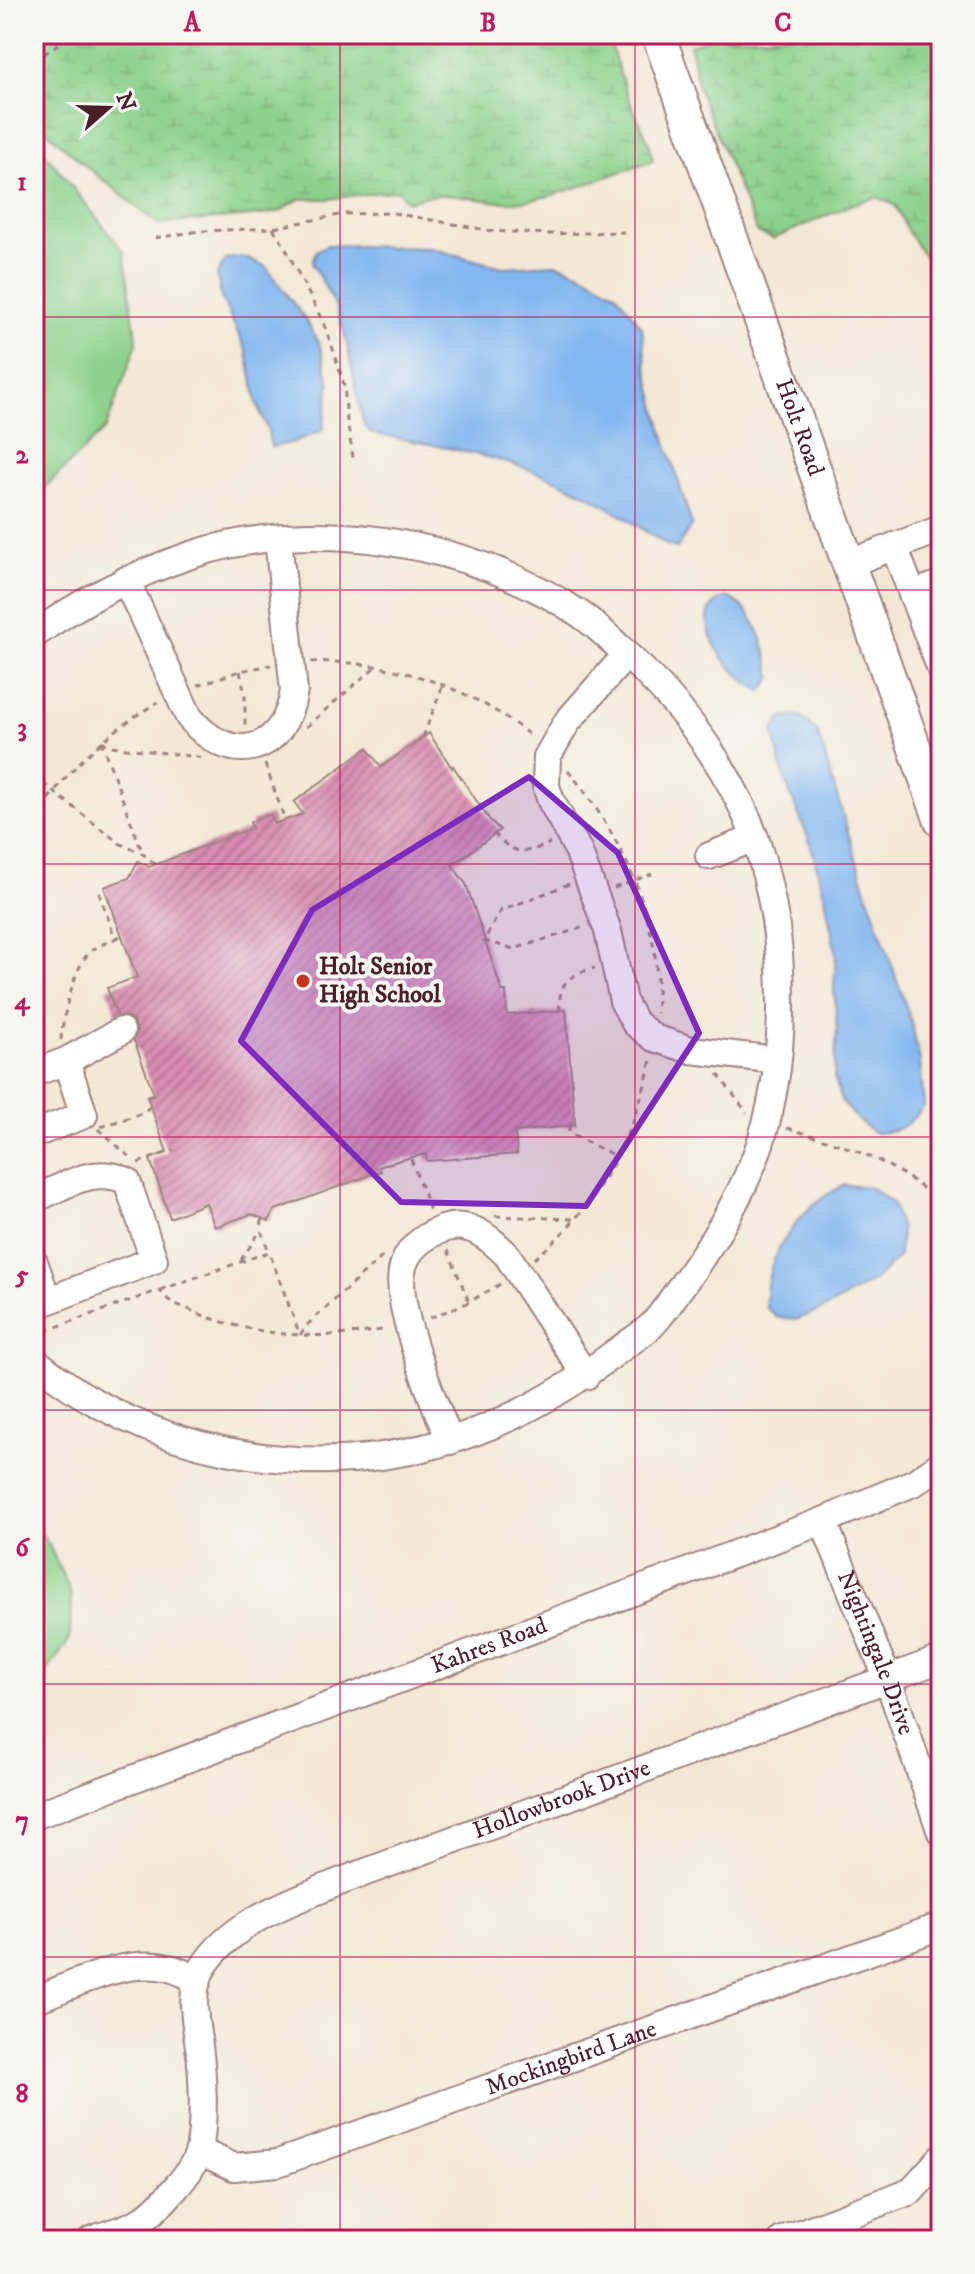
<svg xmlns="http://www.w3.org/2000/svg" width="975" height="2274" font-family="'IM FELL DW Pica',serif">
<defs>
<pattern id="wetland-marsh" width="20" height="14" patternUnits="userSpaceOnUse" patternTransform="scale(2)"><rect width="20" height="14" fill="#8cd28c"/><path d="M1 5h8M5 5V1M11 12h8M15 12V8" fill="none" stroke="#7ab479"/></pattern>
<pattern id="building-hatch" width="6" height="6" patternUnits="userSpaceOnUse" patternTransform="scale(2)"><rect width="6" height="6" fill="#d88cb0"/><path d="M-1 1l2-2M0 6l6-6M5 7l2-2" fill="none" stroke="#b1728f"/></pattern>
</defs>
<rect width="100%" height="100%" fill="#f6f6f2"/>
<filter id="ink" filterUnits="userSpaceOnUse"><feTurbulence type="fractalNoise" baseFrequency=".0125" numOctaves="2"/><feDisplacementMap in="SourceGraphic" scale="16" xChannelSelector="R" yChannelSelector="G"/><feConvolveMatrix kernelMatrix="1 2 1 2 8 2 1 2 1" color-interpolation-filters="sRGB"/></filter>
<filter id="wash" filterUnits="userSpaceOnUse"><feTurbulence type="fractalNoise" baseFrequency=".006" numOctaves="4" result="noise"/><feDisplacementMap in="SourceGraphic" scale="32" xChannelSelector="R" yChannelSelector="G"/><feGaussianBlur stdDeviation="1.8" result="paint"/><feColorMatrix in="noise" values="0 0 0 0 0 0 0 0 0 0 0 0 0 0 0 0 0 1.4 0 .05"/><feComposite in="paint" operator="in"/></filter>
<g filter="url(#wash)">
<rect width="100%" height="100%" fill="#f3e8d5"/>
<path fill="url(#wetland-marsh)" stroke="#6b785c" stroke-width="2" d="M34 34H607L626 92 649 143 653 161C611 173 568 195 524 201 484 207 447 184 408 202L398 190 328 199H299L281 211 261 215 158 224 81 162 34 119Z
M795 34H941V256L926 259 908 232 895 205 877 197 853 204 773 239 757 232 698 88 690 45 716 36 752 37Z"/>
<path fill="#8cd28c" stroke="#6b785c" stroke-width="2" d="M34 139 124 252 137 343 106 428 34 498Z
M34 1522 49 1545 71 1594 70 1639 46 1673 34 1683Z"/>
<path fill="#83b7f0" stroke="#666b8e" stroke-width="2" d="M327 245 429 248 502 267 558 264 585 275 616 293 642 327 646 365 663 432 692 525 677 548 667 545C638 527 609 505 578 490 514 458 440 446 371 433L363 423 346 339 335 305 312 263 316 251Z
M243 257 265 266 306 320 319 343 330 384 323 430 291 443 271 447 268 431 257 403 247 352 221 297 217 275 226 259Z
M726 597C756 607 766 648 772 677L762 691C738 682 691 630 714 604 717 601 722 600 726 597Z
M800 716 817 731 864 884 911 1021 920 1061 924 1106C909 1125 900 1132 875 1133L859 1121 842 1102 834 1077 837 1028 834 988 836 955 826 901 810 842 784 778 773 730 782 718Z
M845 1185 870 1187 892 1203 901 1228 899 1256 875 1280 826 1308 795 1320 776 1317 766 1307C763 1257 800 1205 845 1185Z"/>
<g id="blocks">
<path fill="url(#building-hatch)" d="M429 733 452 768 453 766 489 819 500 830 452 865 466 884 502 991H506L507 1015 566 1010 575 1125 515 1132 517 1154 427 1161 426 1154 400 1160 379 1167 381 1171 275 1210 269 1221 251 1214 215 1227 206 1203 170 1218 150 1159 167 1152 147 1096 154 1094 134 1040 137 1032 135 1024 129 1017 117 1016 107 988 137 977 104 887 129 878 138 861 149 867 252 828 250 822 271 814 274 824 303 814 294 802 367 748 381 767Z"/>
</g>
</g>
<g filter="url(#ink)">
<use href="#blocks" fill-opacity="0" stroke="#9e8480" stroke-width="2"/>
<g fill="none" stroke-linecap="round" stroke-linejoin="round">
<g stroke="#9e8480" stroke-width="30">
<g id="minor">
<path d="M894 546 941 670"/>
<path d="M847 564 941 529"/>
<path d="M126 580 189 717C229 767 284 755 294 691L278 539"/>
<path d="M912 594 941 584"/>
<path d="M34 635C82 600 134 574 191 555 314 514 472 542 580 614 602 629 622 651 642 669 689 714 735 779 756 841 788 936 791 1063 755 1158 737 1204 712 1244 683 1284 673 1297 664 1313 652 1325 642 1335 629 1342 619 1350 562 1393 504 1426 435 1445 299 1482 143 1451 34 1360"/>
<path d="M626 655 567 722 547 757 546 786 551 801 578 850 608 931 623 1001 635 1023 654 1038 691 1050 777 1060"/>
<path d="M709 856 755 838"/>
<path d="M34 1073 66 1061 121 1031"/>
<path d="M34 1134 84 1115 66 1061"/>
<path d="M34 1199C66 1186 93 1165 127 1181L154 1260 34 1306"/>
<path d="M34 1262 48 1301"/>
<path d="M450 1441C434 1403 395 1309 402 1271 406 1249 424 1236 443 1229 469 1220 489 1237 507 1255L586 1376"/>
<path id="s1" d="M823 1521 888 1680 941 1832"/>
<path id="s2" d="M34 1816 823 1521 915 1482 941 1464"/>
<path d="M34 2000C74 1985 125 1957 169 1968 179 1970 189 1976 198 1980"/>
<path id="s3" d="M199 2151 234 2167 278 2163 941 1926"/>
<path id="s4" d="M91 2240C106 2234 123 2230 137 2223 157 2211 194 2172 199 2150 205 2123 203 2074 199 2046 195 2022 189 1991 202 1969 231 1921 291 1902 339 1882L941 1659"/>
<path d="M782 2240 911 2191 941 2158"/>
</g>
</g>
<g stroke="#9e8480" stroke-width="36">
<g id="major">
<path id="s5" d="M658 34 941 821"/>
</g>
</g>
<path stroke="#9e8480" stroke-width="3" stroke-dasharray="6 6" stroke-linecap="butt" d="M42 34 60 43
M34 61 60 43 67 34
M273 228 285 247 323 322 333 349 344 385 347 421 354 463
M155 238 200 231 273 228 344 214 393 213 492 231 550 234 624 232
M311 662C389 659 473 687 533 738
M240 671 245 694V727
M198 685 240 671 271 665
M306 727 376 666
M423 737 443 685
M101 741 143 854
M101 741 111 746 204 758
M265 764 285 820
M568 770C622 837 665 924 656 1013
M34 776 119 843 143 854 159 867
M34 819C67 770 107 732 158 702
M494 833C513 855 524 855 550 843
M569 884 500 911 484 941 514 949 584 927
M614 888 652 874
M560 1011C557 983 570 974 595 968
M34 1038 38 1050
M61 1040C62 1019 75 962 92 950 101 944 112 940 122 936L115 938 98 890
M718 1074 747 1113
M569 1126V1133L617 1157
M101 1127 142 1113 151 1106
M787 1128C847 1146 894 1160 941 1204
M98 1129 131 1158
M411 1159 430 1211
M138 1163 174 1150
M495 1216 575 1219
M262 1219 261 1230 269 1252
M448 1250 469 1302
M534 1259C596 1209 634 1138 651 1060
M241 1260 261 1230
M160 1290 269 1252 300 1335
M430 1318 469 1302 502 1283
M34 1335 160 1290C166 1302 179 1305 190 1310 252 1337 322 1341 387 1329
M300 1335 306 1326 384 1255"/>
<use href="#minor" stroke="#fff" stroke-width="26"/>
<use href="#major" stroke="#fff" stroke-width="32"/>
</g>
</g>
<path fill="#7b2cbf" fill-opacity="0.2" stroke="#7b2cbf" stroke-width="6" stroke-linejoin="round" d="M529 777 618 853 699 1033 586 1206 401 1202 241 1041 312 910Z"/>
<path fill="none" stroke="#c2185b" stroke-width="2" stroke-opacity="0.55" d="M340 34V2240M635 34V2240M34 317H941M34 590H941M34 864H941M34 1137H941M34 1410H941M34 1684H941M34 1957H941"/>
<circle fill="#c8321e" stroke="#f6f6f2" stroke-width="3" cx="303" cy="981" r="8"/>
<g text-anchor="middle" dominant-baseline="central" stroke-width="8" stroke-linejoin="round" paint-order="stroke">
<g font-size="24" fill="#4a1f2b" stroke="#f6f6f2">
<text stroke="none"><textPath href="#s5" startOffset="418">Holt Road</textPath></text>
<text stroke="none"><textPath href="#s2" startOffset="486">Kahres Road</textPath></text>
<text stroke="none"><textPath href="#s1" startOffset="142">Nightingale Drive</textPath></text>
<text stroke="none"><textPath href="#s4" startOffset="732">Hollowbrook Drive</textPath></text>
<text stroke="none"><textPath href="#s3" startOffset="394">Mockingbird Lane</textPath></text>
</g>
<g font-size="24" font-weight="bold" fill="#4a1f2b" stroke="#f6f6f2" text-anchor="start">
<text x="319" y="967">Holt Senior<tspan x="319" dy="28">High School</tspan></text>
</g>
</g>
<rect width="975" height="2274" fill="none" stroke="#f6f6f2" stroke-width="88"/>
<g transform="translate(108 108) rotate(70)" stroke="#f6f6f2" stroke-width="6" paint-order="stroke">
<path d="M0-6L14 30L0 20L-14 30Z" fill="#4a1f2b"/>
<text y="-12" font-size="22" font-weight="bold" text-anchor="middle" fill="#4a1f2b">N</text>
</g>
<rect x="44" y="44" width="887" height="2186" fill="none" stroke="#c2185b" stroke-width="3"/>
<g font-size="26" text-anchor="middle" font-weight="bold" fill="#c2185b">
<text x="192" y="31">A</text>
<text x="488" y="31">B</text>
<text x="783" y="31">C</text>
<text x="22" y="190">1</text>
<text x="22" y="463">2</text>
<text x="22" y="736">3</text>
<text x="22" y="1009">4</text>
<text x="22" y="1283">5</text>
<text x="22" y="1556">6</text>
<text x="22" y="1829">7</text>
<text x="22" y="2102">8</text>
</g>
</svg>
